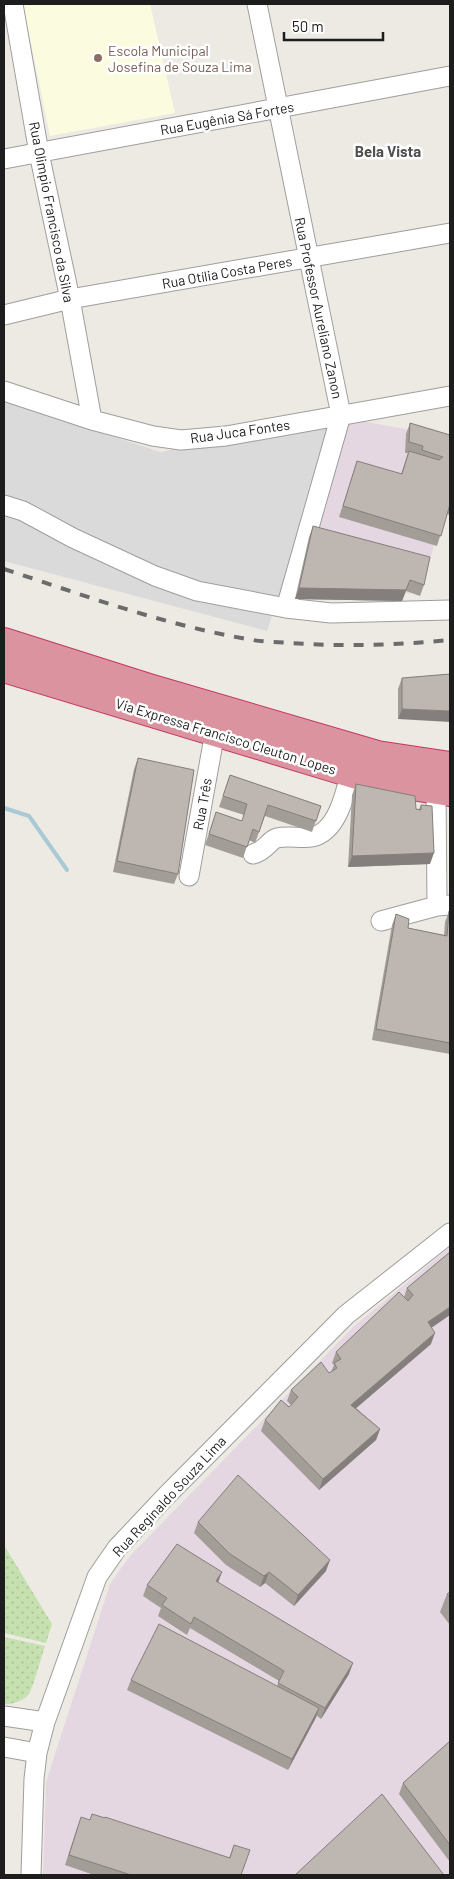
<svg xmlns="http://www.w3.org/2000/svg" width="454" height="1879" font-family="Barlow,sans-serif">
<defs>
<pattern id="grass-dots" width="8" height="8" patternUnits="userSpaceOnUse" patternTransform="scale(1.25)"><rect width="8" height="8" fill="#c6e1af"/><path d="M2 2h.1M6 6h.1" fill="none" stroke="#aac196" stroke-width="1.8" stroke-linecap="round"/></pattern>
</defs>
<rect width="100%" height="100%" fill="#edeae4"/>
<path fill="#dbdada" d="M4 400 160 452 337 418 267 631 4 561Z"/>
<path fill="#e5d7e2" d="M345 418 450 437V487L421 593 292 596Z
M450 1247V1875H43L46 1782 110 1584 129 1557 354 1326Z"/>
<path fill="#fafbdf" d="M23 4H150L175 113 50 136Z"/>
<path fill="url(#grass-dots)" d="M4 1545 52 1624 46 1643 4 1633Z
M4 1637 45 1646C42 1655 33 1688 29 1694 24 1701 11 1705 4 1704Z"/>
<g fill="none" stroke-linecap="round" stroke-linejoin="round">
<path stroke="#a9cad5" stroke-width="4" d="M4 808 29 816 67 870"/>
<g stroke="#9e9e9e" stroke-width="21">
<path id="minor" d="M13 4 39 153 70 299 92 420
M257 4 341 415 286 608
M4 159 450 76
M4 315 70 299 450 233
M4 391 92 420 153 436 181 440 226 436 450 396
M4 505 23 511 73 538 155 576 197 591 286 608 331 613 450 610
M436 790 437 906
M253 854C266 851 269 840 277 838 289 835 301 839 312 837 337 832 346 793 350 773
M189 876 215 732
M381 921 437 906 450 905
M4 1716 45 1722
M4 1747 37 1753
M31 1875 34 1779 37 1753 45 1722 97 1577 117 1548 166 1496 346 1315 450 1233"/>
</g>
<g stroke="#c33863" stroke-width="30">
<path id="highway" d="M4 642 149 688 377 755 450 766
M4 668 374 780 450 792"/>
</g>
<use href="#minor" stroke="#fff" stroke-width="19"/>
<use href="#highway" stroke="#db949f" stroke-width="28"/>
<path stroke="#6b6b6b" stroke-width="4" stroke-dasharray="10 10" stroke-linecap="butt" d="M4 569C86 596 167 626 253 640 265 642 278 642 291 643 344 647 397 645 450 640"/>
</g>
<path fill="#a39d98" d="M410 423 450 435V515L447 514 437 546 339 517 357 461 401 474 408 453H405L406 434Z
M313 526 424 585 420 596 406 591 402 601 295 599 309 537Z
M450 674 398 719V689L402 678Z
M138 758 178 874 174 884 113 872 134 769Z
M230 775 321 806 312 832 265 816 255 843 249 840 243 858 205 845 216 812 242 821 244 815 219 807Z
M356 784 416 809H419L421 805 430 864 348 867 352 795Z
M449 911H450V1054L372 1040 392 925 396 914 408 928 444 935 445 922Z
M450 1252 431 1328V1344L356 1408 380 1429 376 1440 319 1490 261 1431 265 1420 289 1407 291 1405 287 1401 291 1390 331 1372 334 1365 332 1363 336 1352 404 1297 407 1288Z
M198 1522 326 1571 294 1606 265 1583 260 1587 226 1565 194 1533Z
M219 1583 349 1674 321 1719 317 1716 288 1770 127 1690 131 1680 277 1686 279 1681 190 1628 187 1635 158 1616 161 1608 143 1596 147 1585Z
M450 1592V1625L440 1612 447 1594Z
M450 1741V1862L399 1794 403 1783Z
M77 1828 229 1858 234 1845 241 1875H94L65 1865Z"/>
<path fill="#847f7c" d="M410 580 402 601 295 599 299 588Z
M402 709 450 711V722L398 719Z
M434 853 430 864 348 867 352 856Z
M450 1307V1315L424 1333 428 1322Z
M435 1333 431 1344 347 1416 351 1405Z
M380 1429 376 1440 319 1490 323 1479Z
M330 1560 326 1571 294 1606 298 1595Z
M222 1572 218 1583 216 1581Z
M269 1572 265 1583 260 1587 264 1576Z
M353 1663 349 1674 321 1719 325 1708Z
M319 1708 315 1719 288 1770 292 1759Z"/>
<path fill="#bdb6b1" stroke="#847f7c" d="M410 423 450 435V504L441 536 343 506 357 461 402 474 409 451 439 460 443 457 422 450 423 446 409 442Z
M313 526 430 557 424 585 410 580 406 590 299 588Z
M450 674V711L402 709V678Z
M138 758 194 770 178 874 117 861Z
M230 775 321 806 316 821 268 805 259 832 253 829 247 847 209 834 216 812 242 821 247 804 223 796Z
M356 784 415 796 416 809 421 810V805L432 806 434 853 352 856Z
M449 911H450V1043L376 1029 396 914 409 919 408 928 447 936Z
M450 1252V1307L428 1322 435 1333 351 1405 380 1429 323 1479 265 1420 281 1400 289 1407 298 1397 291 1390 321 1362 329 1373 337 1368 334 1363 341 1359 336 1352 399 1292 408 1301 413 1295 407 1288Z
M238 1475 330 1560 298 1595 269 1572 264 1576 230 1554 198 1522Z
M177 1544 222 1572 216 1581 353 1663 325 1708 278 1683 284 1671 194 1617 191 1624 162 1605 167 1598 147 1585Z
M450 1592V1597L447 1594Z
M159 1624 319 1708 292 1759 131 1680Z
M450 1741V1845L403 1783Z
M382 1794 444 1875H295Z
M92 1814 105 1818V1817L230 1858 234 1845 250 1850 241 1875H131L69 1855 81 1817 90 1820Z"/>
<circle fill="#8d6e63" stroke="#fff" stroke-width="2" cx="98" cy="58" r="5"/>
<g text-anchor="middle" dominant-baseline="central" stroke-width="5" stroke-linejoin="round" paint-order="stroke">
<g font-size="14" fill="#785e54" stroke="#fff" text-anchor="start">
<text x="108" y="50">Escola Municipal<tspan x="108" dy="16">Josefina de Souza Lima</tspan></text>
</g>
<g font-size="14" fill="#1d1d1d" stroke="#fff">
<text transform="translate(227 118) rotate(-10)">Rua Eugênia Sá Fortes</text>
<text transform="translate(52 212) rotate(79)">Rua Olimpio Francisco da Silva</text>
<text transform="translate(227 272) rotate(-10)">Rua Otília Costa Peres</text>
<text transform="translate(319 308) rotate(78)">Rua Professor Aureliano Zanon</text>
<text transform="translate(240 431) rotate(-8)">Rua Juca Fontes</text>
<text transform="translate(226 736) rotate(17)">Via Expressa Francisco Cleuton Lopes</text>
<text transform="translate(202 804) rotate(-80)">Rua Três</text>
<text transform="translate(169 1496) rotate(-47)">Rua Reginaldo Souza Lima</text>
</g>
<g font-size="15" font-weight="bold" fill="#505050" stroke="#fff">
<text x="388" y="151">Bela Vista</text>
</g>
</g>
<rect width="454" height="1879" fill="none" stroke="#1d1d1d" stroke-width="10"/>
<path d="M284 32v8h99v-8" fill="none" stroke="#1d1d1d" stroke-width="2.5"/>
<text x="292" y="32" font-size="15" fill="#1d1d1d" stroke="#ffffff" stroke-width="4" paint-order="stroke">50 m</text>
</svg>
